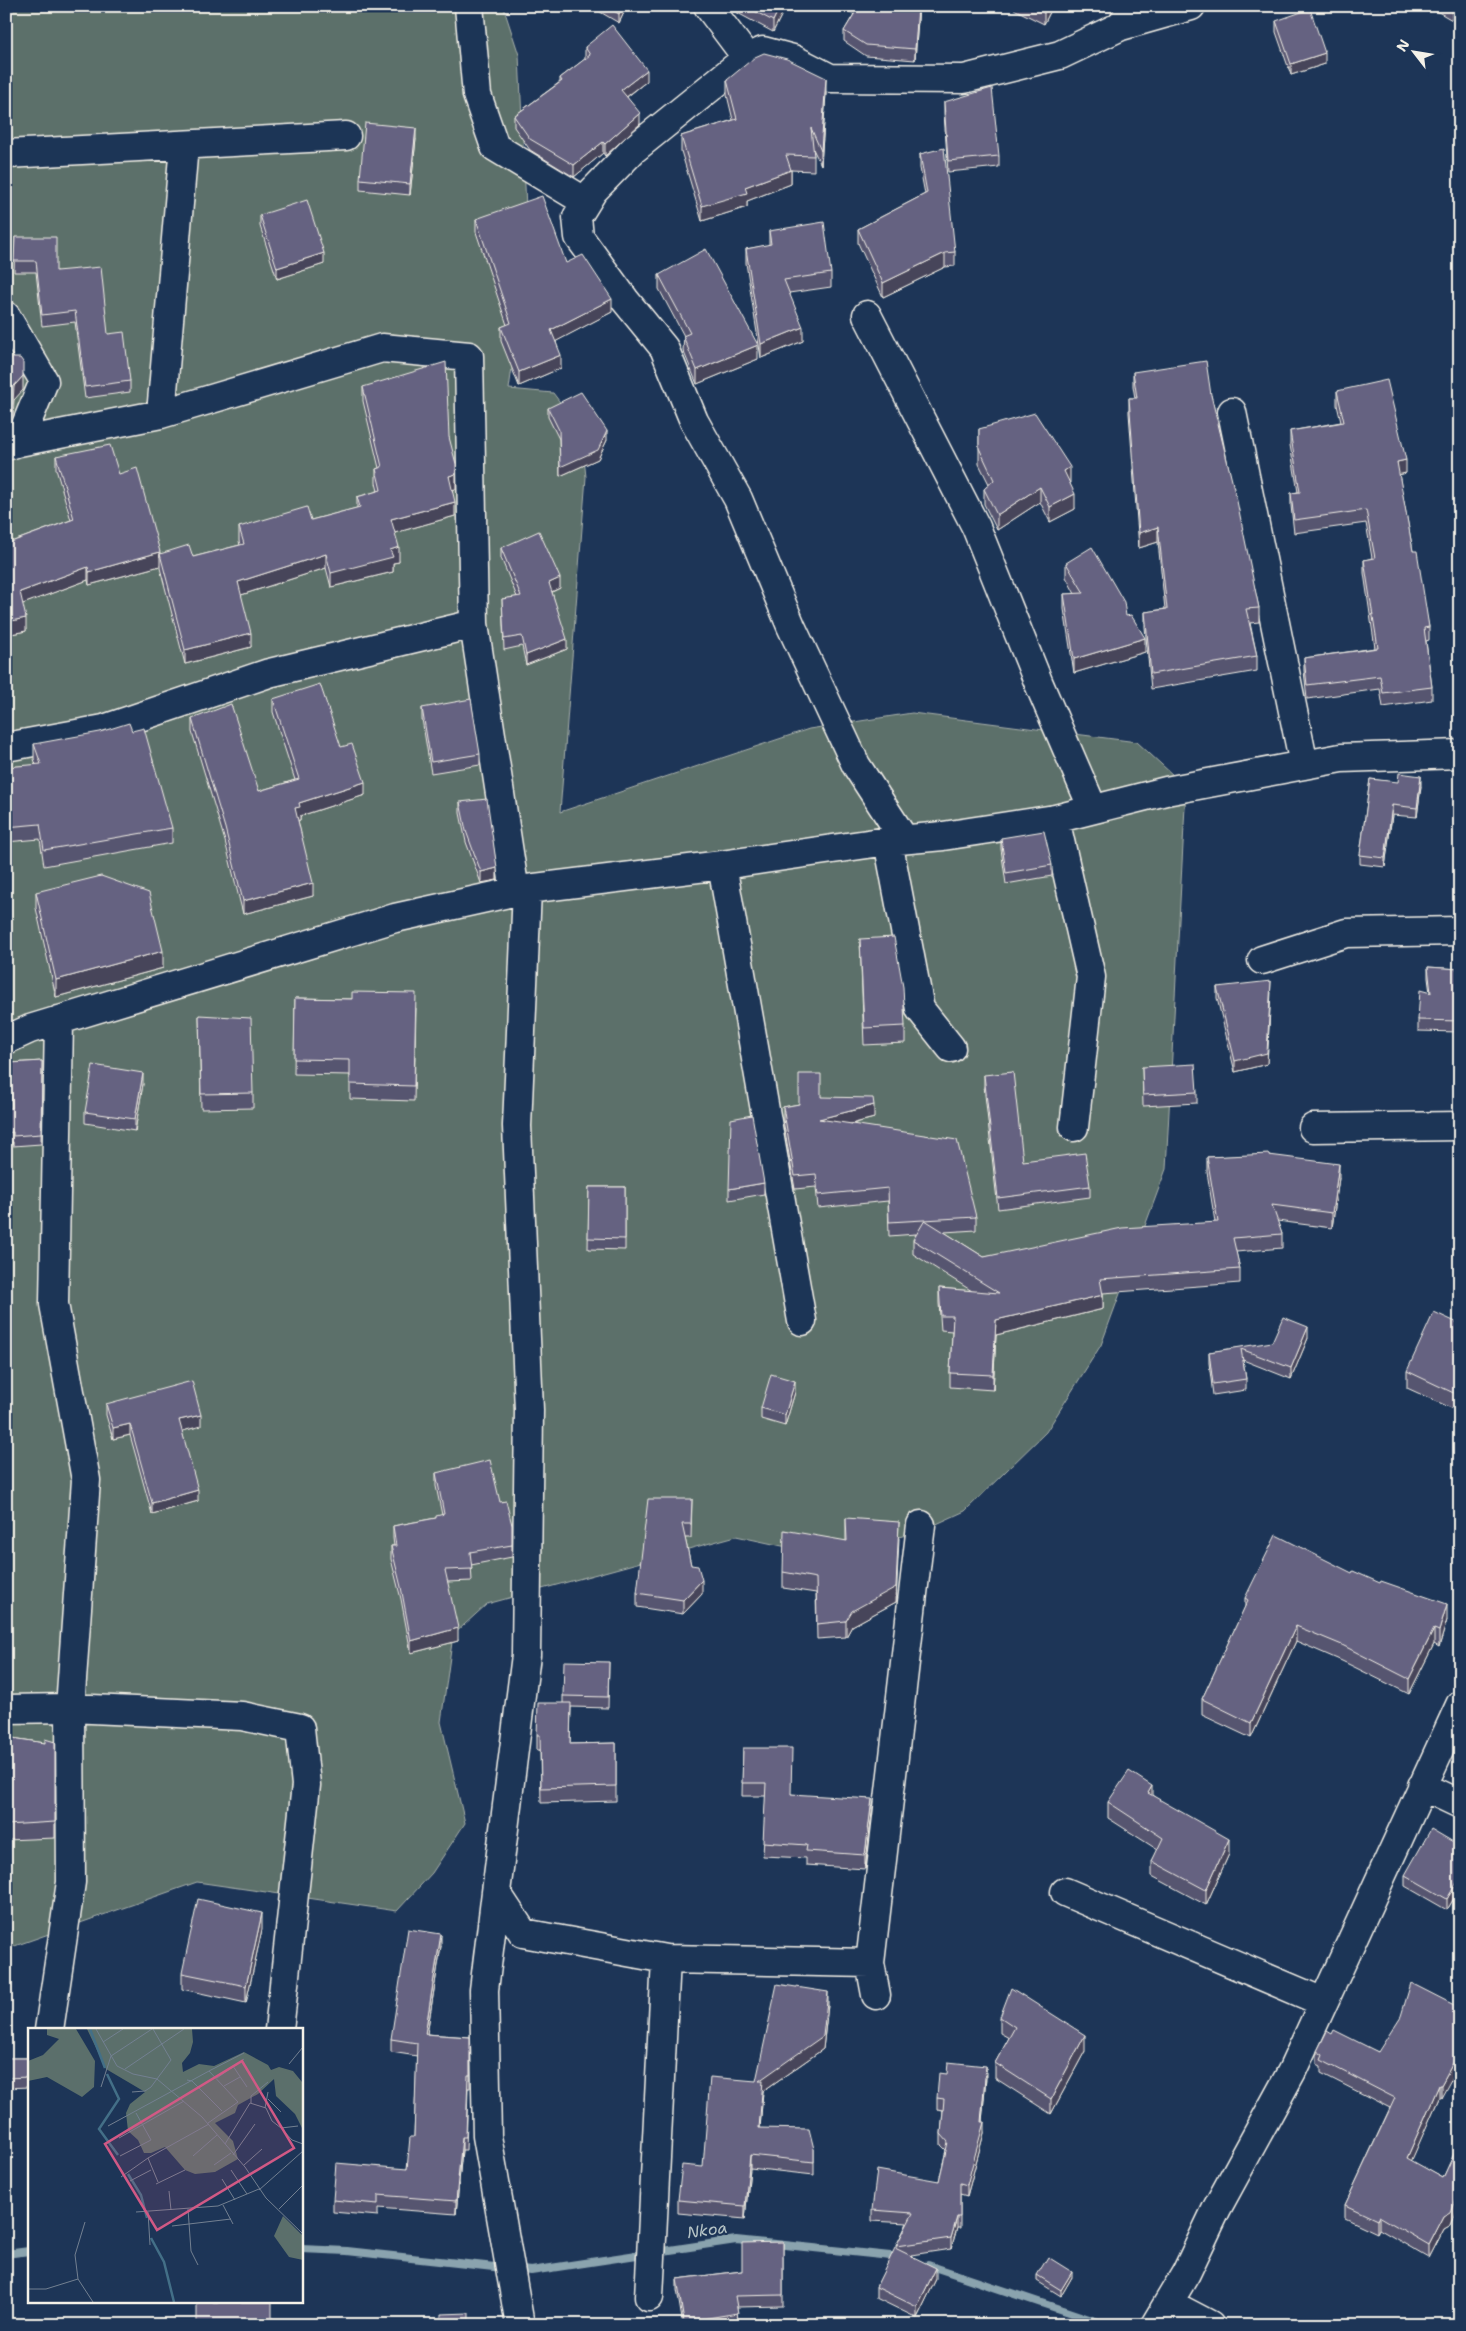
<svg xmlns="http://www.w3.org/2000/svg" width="1466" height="2331" font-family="'Shantell Sans',sans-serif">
<rect width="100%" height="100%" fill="#1d3557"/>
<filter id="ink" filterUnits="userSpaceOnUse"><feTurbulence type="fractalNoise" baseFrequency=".02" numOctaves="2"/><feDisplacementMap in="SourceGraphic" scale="10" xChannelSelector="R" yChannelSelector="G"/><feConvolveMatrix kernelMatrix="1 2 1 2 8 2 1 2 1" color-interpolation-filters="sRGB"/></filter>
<g filter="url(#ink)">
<path fill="#5b6f6b" stroke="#a8b0aa" d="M6 6H503L519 55 528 252 509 389 553 393 581 430 586 477 560 812 809 729 912 713 1137 742 1186 787 1166 1169 1101 1345 1046 1432 965 1511 919 1532 824 1555 736 1536 487 1604 453 1635 441 1722 465 1823 432 1873 397 1911 197 1882 6 1949Z"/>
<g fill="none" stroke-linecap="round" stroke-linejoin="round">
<path stroke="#8aa3ae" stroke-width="8" d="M301 2249 347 2251 531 2271 736 2240 900 2257
M6 2254 29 2251
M928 2265 1107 2325"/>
<g stroke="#f4f1e8" stroke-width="31">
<path id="minor" d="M469 6 477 95 495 147 586 202
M708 6 747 58
M1121 26 1191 6
M6 154 346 136
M867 315 976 527 1039 684 1093 809
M6 316 44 381 19 442
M1232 412 1304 765
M161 414 184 145
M6 446 19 442 161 414 382 348 469 356 474 624 515 892
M6 747 104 729 269 673 474 624
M1055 819 1091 977 1074 1127
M904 839 856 765 791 626 738 499 694 421 664 348 625 300 579 237 577 217 593 191 634 149 747 58 763 51 793 59 830 78 964 79 1060 55 1121 26 1133 6
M888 841 920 1009 951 1048
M722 865 802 1321
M527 889 517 1126 529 1410 526 1655 496 1892 523 1933 666 1959 870 1963
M1262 960 1346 933 1460 931
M6 1040 30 1029 395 918 527 889 722 865 888 841 943 836 1055 819 1166 791 1341 758 1460 754
M1313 1128 1460 1126
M6 1709 70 1708 242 1716 300 1728 306 1785 279 2030
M1422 1786 1460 1804
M496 1892 484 1990 487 2136 520 2325
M1065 1892 1323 2002
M876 1995 870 1963 921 1525
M49 2030 71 1882 70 1708 86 1480 54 1304 59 1020
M649 2297 666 1959
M1168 2303 1210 2325
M1155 2325 1186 2273 1217 2208 1292 2071 1460 1705"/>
</g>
<use href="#minor" stroke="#1d3557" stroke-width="28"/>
</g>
<path fill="#57546f" stroke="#f4f1e8" d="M590 6H627L619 23Z
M732 6H786L773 32 732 10Z
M836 6H919L915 60 866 56 844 41V31L854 14Z
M1014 6H1053L1044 24 1014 9Z
M1428 6H1460L1452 20Z
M1276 21 1325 64 1291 75 1276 32Z
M585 47 647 81 627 97 640 124 605 156 603 153 574 177 530 150 514 127V116L560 82V78L585 59Z
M727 80 826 93 821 165 813 149 814 156V171L791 170V184L747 201V207L702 221 681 151V136L733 120 727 95Z
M944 102 999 156V167L948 172 944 113Z
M416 139 410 195 360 190V179Z
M920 154 955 252V266L945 267 883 297 858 243V229L925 194 920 168Z
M260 215 324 264 277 279 260 226Z
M476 219 566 263 612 312 556 341 561 368 519 386 501 341V327L507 325 476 232Z
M769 231 831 273V287L789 293 803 341 761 358 746 263V249L769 245Z
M15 237 56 271 108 334 130 381V392L85 398 75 322 42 326 36 272H14Z
M659 275 758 359 697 384 683 350 684 336 659 289Z
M1133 372 1211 395 1259 608V622L1250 623 1257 656V671L1151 689 1145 627V612L1165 609 1158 542 1139 548 1129 413V398H1135L1133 386Z
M363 387 449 437 456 489 452 490 455 516 394 533 399 562 393 563V572L331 587 326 568 241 595 251 647 185 664 160 568V566L89 585 88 580 22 604 26 631 6 635V526L11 542 71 520 56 469V456L119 474 160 554 193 557 240 545 239 541V527L311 520 357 508V497L378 491 376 483V469L379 468 363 401Z
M1337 391 1406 473 1399 475 1413 551 1429 627V640L1426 641 1432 687V700L1383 707 1380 689 1307 699 1304 671V658L1375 648 1364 573V560L1372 558 1366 523 1294 533 1291 506V493L1298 492 1290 445V431L1341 422 1337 405Z
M548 408 607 440 598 459 560 476 559 439 548 417Z
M979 429 1070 482V483L1075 509 1050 522 1040 502 997 530 984 504V489L989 484 979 464Z
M501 548 560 588 552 592 567 649 526 665 522 646 504 650 502 599 517 597 501 558Z
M1066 563 1126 616 1145 652 1074 673 1064 609V594H1075L1066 577Z
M273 699 341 747 365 795 300 816V820H298L313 896 243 914 225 841 192 732V719L259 791 295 780 273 712Z
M422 708 480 754V765L431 773 422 719Z
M34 744 172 828V843L44 866 40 839 6 842V767L36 765 34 759Z
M1370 779 1421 786 1417 817 1392 815 1385 867 1360 864V855Z
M460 802 497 880 481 883 466 842 460 813Z
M1001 838 1052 865V876L1006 884 1001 849Z
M36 892 163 968 56 997 36 908Z
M860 939 905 1026V1043L864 1045Z
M1428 967 1460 969V1032L1418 1031V1020L1430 993 1428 978Z
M1217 987 1271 992 1267 1064 1235 1072 1217 998Z
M295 998 352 999 416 1008 414 1101 350 1099V1075L294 1074Z
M199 1015 253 1093V1108L201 1109Z
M42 1061 41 1144 13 1146V1142L6 1143V1109L11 1108 10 1063Z
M1142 1067 1197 1092V1103L1143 1106Z
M984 1075 1023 1161 1090 1186V1197L998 1209 984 1086Z
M143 1084 135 1131 85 1123V1112Z
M821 1097 874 1118 852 1124 976 1217V1230L944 1232 984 1257 1215 1222 1207 1172V1157L1269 1155 1339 1178 1332 1228 1277 1221 1282 1234V1248L1236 1252 1240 1269V1283L1103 1293V1309L996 1335 993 1390 950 1387V1373L952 1331 941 1330 939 1303V1288L972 1291 913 1254V1240L916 1234 889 1236 888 1201 818 1208 816 1187 795 1189 783 1120V1107L799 1104Z
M764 1183V1194L729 1200V1189Z
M589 1187H625V1250L588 1249Z
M1460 1324V1412L1407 1388V1371Z
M1308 1338 1291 1379 1243 1360 1246 1379V1390L1213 1395 1209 1363V1352Z
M795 1392 785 1426 761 1419V1408Z
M106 1404 201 1426 182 1431 198 1501 152 1514 130 1435 113 1439 106 1415Z
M436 1473 500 1502 512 1525V1557L471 1565 472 1581 447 1582 458 1641 411 1653 401 1599 391 1559V1546H394L393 1538V1526L436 1518 442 1515 436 1486Z
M692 1499 691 1538H685L691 1565 702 1594 683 1614 637 1607V1593Z
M846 1518 899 1538 896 1602 852 1626 846 1637 817 1639 816 1593 783 1588V1572L846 1541Z
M1245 1598 1447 1620 1439 1647 1434 1644 1409 1694 1342 1661 1296 1641 1251 1738 1202 1715V1699L1245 1607Z
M609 1662 608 1708 571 1707 570 1744 616 1743V1801L541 1803 540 1750H537V1735L563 1703V1696Z
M6 1737 45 1743 55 1742V1838L6 1840Z
M743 1748 791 1794 872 1813 865 1869 806 1865V1858L763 1856 766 1796H742Z
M1152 1795 1229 1854 1206 1905 1152 1876V1861L1158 1850 1108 1818V1802Z
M1460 1846V1888L1447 1910 1405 1886V1875Z
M262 1929 246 2003 182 1989V1973Z
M441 1946 427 2034 470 2037V2088H468L466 2150H462L456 2214 378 2208V2216L333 2212V2200L407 2169 414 2137 417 2056 391 2052V2039Z
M828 2005 823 2049 763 2091 760 2128 814 2149V2175L750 2168 745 2219 678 2213V2200L703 2167 756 2081Z
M1458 2007 1441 2098H1439L1411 2161 1443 2178 1460 2141V2203L1451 2225 1444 2229 1429 2258 1379 2229 1377 2233 1345 2218V2205L1390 2108 1321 2073V2066L1317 2064V2051L1332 2034 1378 2052Z
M1000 2017 1085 2051 1051 2114 995 2078V2063L1009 2038 1000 2033Z
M6 2058H29V2087L6 2088Z
M986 2077 982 2122 984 2133 967 2196 960 2194V2228H957L951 2249 911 2255 936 2279 917 2318 876 2298V2287L896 2248V2246L907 2223 872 2221V2210L939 2181 946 2150 941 2145V2134L943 2110 937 2109V2098Z
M783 2242V2306L737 2307 738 2324 732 2325H683L677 2290V2279L742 2271Z
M1037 2275 1072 2277 1061 2296 1037 2281Z"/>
<path fill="#47455a" stroke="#f4f1e8" d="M623 6H627L619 23V14Z
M780 6H786L773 32V21Z
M918 6H919L915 60V49Z
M1047 6H1053L1044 24V13Z
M1454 6H1460L1452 20V9Z
M1325 53V64L1291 75V64Z
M647 70V81L621 101V90Z
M826 78V93L821 165V151Z
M640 113V124L605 156V144Z
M416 128V139L410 195V184Z
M603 142V153L574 177V165Z
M791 170V184L747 201V207L702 221V206L745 187Z
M324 253V264L277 279V268Z
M945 253V267L883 297V283Z
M612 299V312L551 344V330Z
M803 327V341L761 358V344Z
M758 345V359L697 384V370Z
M561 355V368L519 386V372Z
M23 376V390L14 400 13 416 7 429 6 430V416L14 386Z
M607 431V440L598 459 560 476V467Z
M1406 460V473L1397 475V462Z
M1070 467V482L1064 486V471Z
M456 474V489L449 490V476Z
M1040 487V502L997 530V515Z
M1075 494V509L1050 522V507Z
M455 502V516L391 534V519Z
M1158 527V542L1139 548V533Z
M399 547V562L393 563V572L331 587V573L390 550Z
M160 552V557V554V566L89 585V572Z
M326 554V568L238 596V582Z
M88 567V580L20 605V592Z
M560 578V588L549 593V583Z
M26 618V631L6 635V622Z
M251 633V647L185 664V650Z
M1145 638V652L1074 673V659Z
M567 639V649L526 665V655Z
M1421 776V786L1417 817V808Z
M365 782V795L300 816V820L295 821V808L299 803Z
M1392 805V815L1385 867V858Z
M497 868V880L481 883V872Z
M313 883V896L243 914V901Z
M163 951V968L56 997V980Z
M1271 981 1267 1064 1235 1072V1061Z
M143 1073V1084L135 1131V1119Z
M874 1105V1118L819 1132V1119Z
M1339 1164V1178L1332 1228V1213Z
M1103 1295V1309L996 1335 993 1390V1375L996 1320Z
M1308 1327V1338L1291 1379V1368Z
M795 1381V1392L785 1426V1415Z
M201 1415V1426L179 1432V1420Z
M130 1424V1435L113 1439V1428Z
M198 1490V1501L152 1514V1503Z
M899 1522 896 1602 852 1626 846 1637V1621Z
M702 1580V1594L683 1614V1600Z
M1447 1604V1620L1439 1647V1631Z
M1296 1626V1641L1251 1738V1723Z
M458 1628V1641L411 1653V1641Z
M1434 1629V1644L1409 1694V1679Z
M1152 1786V1801L1148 1793Z
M872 1799V1813L865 1869V1855Z
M1229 1839V1854L1206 1905V1890Z
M1460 1877V1888L1447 1910V1899Z
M262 1913V1929L246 2003V1986Z
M441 1934V1946L425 2046V2034Z
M828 1992V2005L823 2049 763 2091 759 2141V2081Z
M1085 2035V2051L1051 2114V2099Z
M1460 2050V2063L1441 2098V2085Z
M986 2066V2077L981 2132 984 2122V2133L967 2196V2185L981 2122Z
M1439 2085V2098L1407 2171V2158Z
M462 2137V2150L456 2214V2201Z
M750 2155V2168L745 2219V2206Z
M1460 2190V2203L1451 2225 1444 2229 1429 2258V2245L1444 2216Z
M1379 2216V2229L1377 2233V2220Z
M957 2217V2228L951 2249V2238Z
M936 2268V2279L917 2318V2307Z
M1072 2272V2277L1061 2296V2290Z"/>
<path fill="#656281" stroke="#f4f1e8" d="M605 6H623L619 14Z
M745 6H780L773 21Z
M859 6H918L915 49 866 45 844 31Z
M1030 6H1047L1044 13Z
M1310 9 1325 53 1291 64 1276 21Z
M612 25 647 70 621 90 640 113 605 144 603 142 574 165 530 139 514 116 562 81 560 78 590 55 585 47Z
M764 53 787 59 826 78 821 151 811 128 814 156 786 155 791 170 745 187 747 193 702 206 681 136 737 119 727 80 755 57Z
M992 88 999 156 948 161 944 102Z
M365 123 416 128 410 184 360 179Z
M944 148 955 252 945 253 883 283 858 229 927 193 920 154Z
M542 196 566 263 583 255 612 299 551 330 561 355 519 372 501 327 511 323 476 219Z
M307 200 324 253 277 268 260 215Z
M824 222 831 273 784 280 803 327 761 344 746 249 771 244 769 231Z
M15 237H56V271L101 267 108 334 124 332 130 381 85 387 75 311 42 315 36 261H14Z
M706 249 758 345 697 370 683 336 690 333 659 275Z
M6 358H20L23 362V376L14 386 13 402 7 416H6Z
M1206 361 1211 395 1237 501 1259 608 1246 609 1257 656 1151 674 1145 612 1167 609 1158 527 1139 533 1129 398H1137L1133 372Z
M446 362 449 437 456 464V474L449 476 455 502 391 519 399 547 390 550 393 557 331 573 326 554 238 582 251 633 185 650 160 554 189 545 193 557 244 544 239 527 307 507 311 520 360 507 357 497 381 490 376 469 382 467 363 387Z
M1387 380 1406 460 1397 462 1413 551H1417L1429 627 1424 628 1432 687 1383 693 1380 676 1307 685 1304 658 1378 648 1364 560 1375 558 1366 510 1294 520 1291 493 1300 492 1290 431 1344 422 1337 391Z
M581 392 607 431 598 450 560 467 559 430 548 408Z
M1035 413 1070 467 1064 471 1075 494 1050 507 1040 487 997 515 984 489 994 480 979 448V429Z
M110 445 119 474 137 468 160 552 89 572 88 567 20 592 26 618 6 622V526L11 542 74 519 56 456Z
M539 531 560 578 549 583 567 639 526 655 522 636 504 639 502 599 521 596 501 548Z
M1092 547 1124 602 1126 616 1131 615 1145 638 1074 659 1064 594 1084 593 1066 563Z
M320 684 341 747 352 744 365 782 299 803 300 807 295 808 313 883 243 901 225 828 192 719 231 704 259 791 299 779 273 699Z
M471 699 480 754 431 762 422 708Z
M129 723 132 731 144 728 172 828 44 850 40 824 6 827V767L41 764 34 744 100 732Z
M1399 773 1421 776 1417 808 1392 805 1385 858 1360 855 1370 779 1398 782Z
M487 799 497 868 481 872 466 831 460 802Z
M1044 831 1052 865 1006 873 1001 838Z
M101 876 149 893 163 951 56 980 36 892Z
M894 937 903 987 905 1026 864 1028 860 939Z
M1428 967 1460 969V1021L1418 1020 1420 990 1431 993Z
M1271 981 1267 1053 1235 1061 1217 987Z
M352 992 416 993 414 1086 350 1084V1060L294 1059 295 998 352 999Z
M199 1015 251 1018 253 1093 201 1094Z
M42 1061 41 1134 13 1136V1132L6 1133V1109L12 1108 10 1063Z
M1195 1064 1197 1092 1143 1095 1142 1067Z
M93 1065 143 1073 135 1119 85 1112Z
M1013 1072 1023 1161 1085 1153 1090 1186 998 1198 984 1075Z
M799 1074H821V1097L873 1098 874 1105 819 1119 957 1140 976 1217 889 1222 888 1188 818 1195 816 1174 795 1176 783 1107 799 1104Z
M752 1115 764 1183 729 1189 731 1119Z
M1269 1154V1155L1339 1164 1332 1213 1272 1205 1282 1234 1233 1238 1240 1269 1100 1279 1103 1295 996 1320 993 1375 950 1373 953 1316H941L939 1288 999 1293 913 1240 925 1220 984 1257 1122 1228 1218 1222 1207 1157Z
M589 1187H625V1239L588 1238Z
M1434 1312 1460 1324V1396L1407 1371Z
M1283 1317 1308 1327 1291 1368 1241 1349 1246 1379 1213 1384 1209 1352 1272 1342Z
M771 1374 795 1381 785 1415 761 1408Z
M192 1381 201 1415 179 1420 198 1490 152 1503 130 1424 113 1428 106 1404Z
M490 1460 500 1502 506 1501 512 1525V1545L470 1552 472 1569 445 1570 458 1628 411 1641 401 1587 391 1546H396L393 1526 436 1518V1516L444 1514 436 1473Z
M648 1499H692L691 1524H682L691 1565 698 1566 702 1580 683 1600 637 1593Z
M846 1518 899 1522 896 1587 852 1611 846 1621 817 1624 816 1578 783 1572 784 1530 847 1541Z
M1276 1535 1352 1573 1353 1571 1380 1583 1381 1581 1447 1604 1439 1631 1434 1629 1409 1679 1342 1645 1296 1626 1251 1723 1202 1699 1248 1600 1245 1598Z
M564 1661 609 1662 608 1697 563 1696Z
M538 1703H571L570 1744 616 1743V1786L541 1788 540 1735H537Z
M6 1737 45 1743V1739L55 1742V1822L6 1825Z
M743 1748H792L791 1794 872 1799 865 1855 806 1851 807 1845 763 1842 766 1783H742Z
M1129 1771 1152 1786 1148 1793 1229 1839 1206 1890 1152 1861 1163 1838 1108 1802Z
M1431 1829 1460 1846V1877L1447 1899 1405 1875Z
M198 1899 262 1913 246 1986 182 1973Z
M408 1929 441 1934 425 2034 470 2037V2075H468L466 2137H462L456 2201 378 2195V2204L333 2200 336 2163 407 2169 410 2137H414L417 2043 391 2039Z
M1411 1983 1458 2007 1460 2003V2050L1441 2085H1439L1407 2158 1443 2178 1460 2141V2190L1451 2212 1444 2216 1429 2245 1379 2216 1377 2220 1345 2205 1395 2098 1321 2060 1323 2055 1317 2051 1327 2031 1332 2034 1334 2030 1378 2052 1401 2016Z
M777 1984 828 1992 823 2036 759 2081H763L759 2128 809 2129 814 2149V2162L750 2155 745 2206 678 2200 682 2165 703 2167 710 2077 756 2081Z
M1011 1988 1085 2035 1051 2099 995 2063 1015 2027 1000 2017Z
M6 2058H29V2077L6 2078Z
M948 2062 986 2066 981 2122H984L967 2185 960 2183V2217H957L951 2238 896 2246 913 2213 872 2210 877 2170 939 2181 948 2142 941 2134 944 2099 937 2098 939 2073 947 2074Z
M783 2242V2295L735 2296 738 2313 684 2322 677 2279 742 2271V2243Z
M895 2248 936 2268 917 2307 876 2287Z
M1048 2257 1072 2272 1061 2290 1037 2275Z
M197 2302H272V2325H197Z
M469 2313V2325H441V2314Z"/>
</g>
<g text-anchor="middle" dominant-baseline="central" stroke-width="4" stroke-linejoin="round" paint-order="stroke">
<g font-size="16" font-style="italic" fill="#b6c4c6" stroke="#1d3557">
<text transform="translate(707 2230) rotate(-8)">Nkoa</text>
</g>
</g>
<g transform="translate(28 2028)">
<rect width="275" height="275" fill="#1d3557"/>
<path d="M19 1H48L67 33 66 59 54 69 19 49 0 53V33L15 27 31 11 19 7ZM59 1H164L165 14 162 25 154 35 155 44 171 36 186 38 216 24 240 37 243 42 251 39 265 43 274 54 275 102 267 86 248 68 246 51 230 66 210 77 207 85 187 95 205 113 210 131 187 144 167 146 157 142 137 119 123 125H116L110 112 100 103 98 85 102 76 117 64 78 41ZM255 188 275 208V232L261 229 246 208Z" fill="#5b6f6b"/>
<path fill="none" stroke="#436f87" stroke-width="2.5" d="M62 1 77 40M79 46 91 71 71 101 90 127M100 146 113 167 119 190M123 210 136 234 146 274"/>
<path fill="none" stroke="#738091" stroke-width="1" d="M68 1 89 38 105 46 129 51 174 89 217 139 238 170 275 206M75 14 95 1M261 36 275 19M205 38 219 59M97 41 156 1M181 43 216 25M189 50 216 31M159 52 164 53 194 83M196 58 212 49M73 59 83 28 124 1M104 64 117 63 123 59 143 32 125 1M240 71 253 84M223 75V68L240 54M237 80 240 64M80 98 181 43 210 74 180 95M253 100 264 112 275 116M91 110 156 73M197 116 222 75 238 80 244 93 253 100 270 98M205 127 227 96M92 128 123 112 108 85M165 128 189 107M186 137 203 125M216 137 234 121M203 142 219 166M93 149 120 130M194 151 207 172M102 153 123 142M130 154 120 130 181 96M128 156 157 142M231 162 275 123M141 163 143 182M195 177 205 196M160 181 163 223 170 237M251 181 275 157M108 184 190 178 231 161M120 184 122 217M57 194 47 227 50 251 65 274M144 198 203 191M0 261H18L50 251"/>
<path fill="#d15985" fill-opacity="0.15" stroke="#d15985" stroke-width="2.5" d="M214 33 266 120 129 202 77 116Z"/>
<rect width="275" height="275" fill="none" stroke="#f4f1e8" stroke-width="2.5"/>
</g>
<rect width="1466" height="2331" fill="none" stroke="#1d3557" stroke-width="25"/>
<rect x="12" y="12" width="1441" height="2306" fill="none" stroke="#f4f1e8" stroke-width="2" filter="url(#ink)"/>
<g transform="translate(1414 52) rotate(301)" stroke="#1d3557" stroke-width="4" paint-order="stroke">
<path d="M0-4L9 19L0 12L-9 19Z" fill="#f4f1e8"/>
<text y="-8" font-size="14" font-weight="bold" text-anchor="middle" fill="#f4f1e8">N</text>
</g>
</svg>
